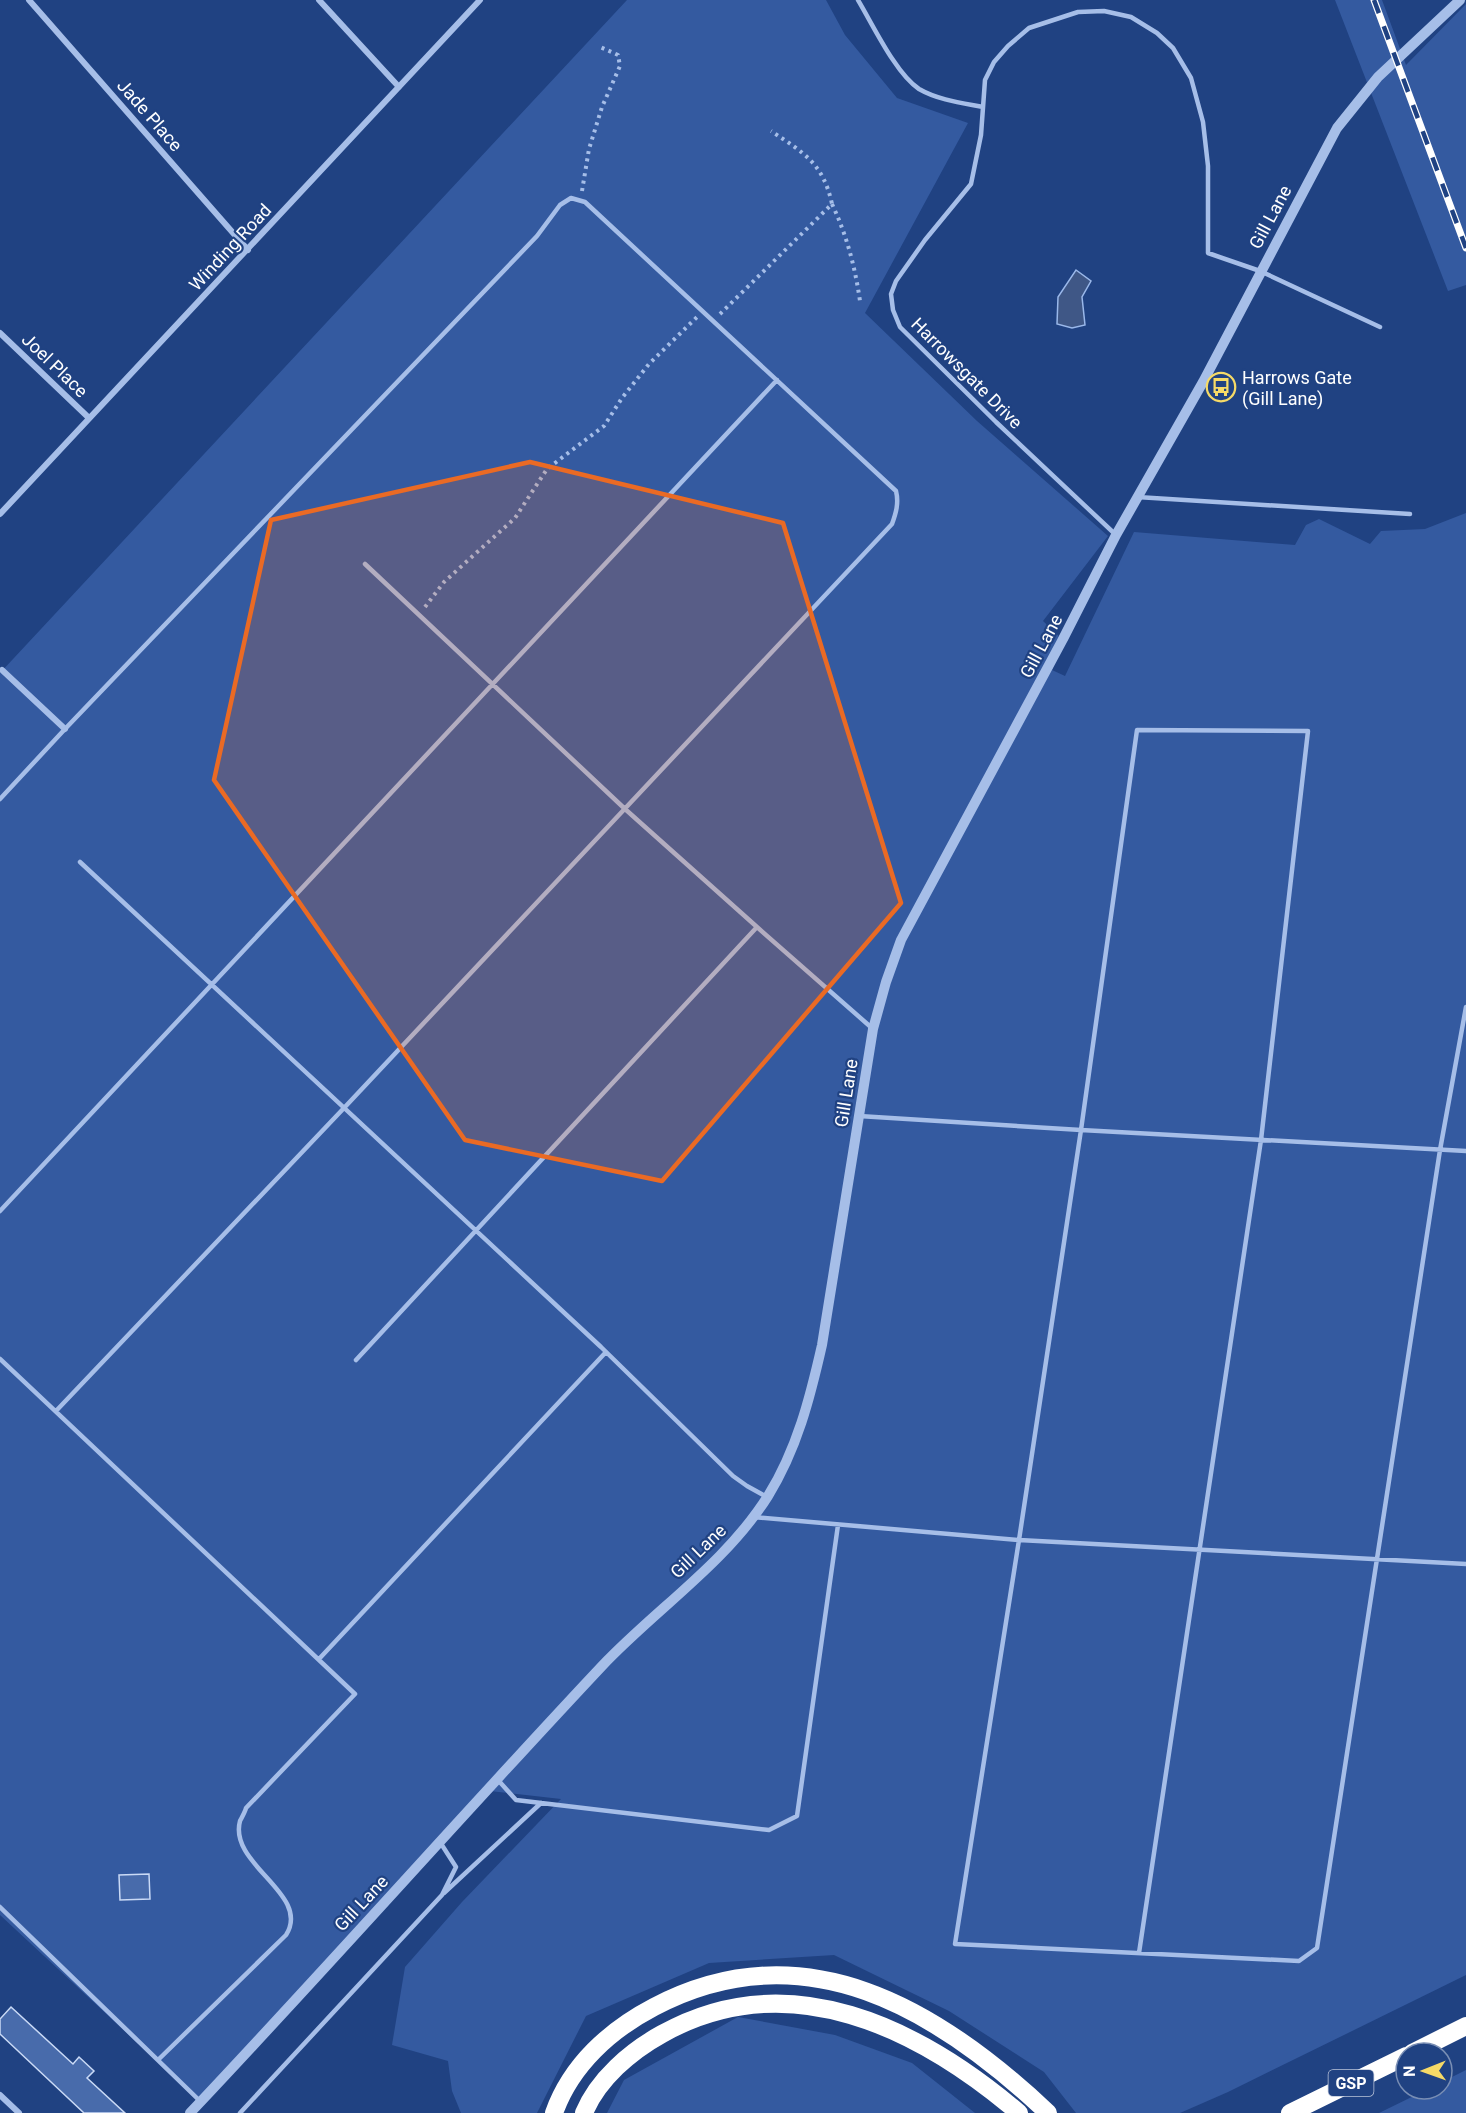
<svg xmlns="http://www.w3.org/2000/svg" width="1466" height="2113" font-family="Roboto,sans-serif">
<rect width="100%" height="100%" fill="#204282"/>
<path fill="#345aa0" d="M627 0H826L845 35 897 98 968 123 865 313 977 421 1108 536 1043 621 1063 640 1052 670 1065 676 1134 532 1295 545 1306 525 1319 519 1370 544 1381 531 1425 529 1466 513V1975L1228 2092 1180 2113H1076L1044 2072 949 2011 834 1955 709 1963 586 2016 537 2113H461L452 2091 448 2061 392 2045 405 1967 462 1902 561 1799 490 1791 201 2102 0 1915V673Z
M1335 0H1382L1406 65 1466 4V285L1448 291Z
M738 2017 835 2035 912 2063 975 2113H607L624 2080Z
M1466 2070V2113H1379L1428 2089H1442V2082Z"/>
<path fill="#3f5786" stroke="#9ab8ea" stroke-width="1.5" d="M1076 270 1091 281 1082 297 1085 325 1072 328 1057 324 1058 297Z"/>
<path fill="#486bab" stroke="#cadaf6" stroke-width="1.5" d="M149 1874 150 1899 120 1900 119 1875Z
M11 2007 73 2064 79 2057 94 2071 87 2078 125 2113H84L0 2034V2019Z"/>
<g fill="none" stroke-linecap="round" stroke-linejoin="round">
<path stroke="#a6bee8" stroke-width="4" stroke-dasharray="3 4.5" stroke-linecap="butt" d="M582 191 589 149 602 107 620 66 618 55 598 46
M832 204C847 236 855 267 860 301
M720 314 832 204C823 163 804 153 771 131
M425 607 444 582 515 518 547 469 604 426 622 398 649 364 697 317"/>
<path stroke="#a6bee8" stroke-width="4.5" d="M858 0C873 25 896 74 919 89 938 100 962 103 983 107
M1137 497 1410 514
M1116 535 996 422 900 327 893 310 891 294 896 281 925 240 971 184 981 135 985 80 994 62 1008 46 1029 28 1078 12 1104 11 1131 17 1157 33 1173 48 1191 78 1203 122 1208 166V253L1260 271 1380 327
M365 564 625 809 757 927
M0 799 65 729 537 236 560 205 571 198 585 202 896 491C899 503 896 513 892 524L344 1108 56 1411
M80 862 601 1347 733 1476 747 1486 767 1497
M859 1116 1081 1130 1137 730 1308 731 1261 1140 1139 1953
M1466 1151 1081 1130 1019 1540 1466 1564
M0 1211 777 380
M0 1359 355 1694 246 1808C245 1812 242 1817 240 1821 228 1865 312 1894 286 1935L158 2060
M356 1360 757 927 873 1029
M753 1517 1019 1540 955 1944 1299 1961 1317 1948 1440 1150 1466 1007
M319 1659 606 1352
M498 1780 516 1800 769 1830 797 1816 838 1525
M444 1893 541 1803
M0 1907 201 2102
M240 2113 442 1895 456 1867 440 1842"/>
<path stroke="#a6bee8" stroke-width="6" d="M29 0 248 250
M319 0 399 87
M0 333 89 418
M0 514 480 0
M2 670 65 729
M0 2095 19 2113"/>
<path stroke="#a6bee8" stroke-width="10" d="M190 2113C329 1966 463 1814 602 1666 656 1609 726 1563 768 1496 797 1449 810 1398 822 1345L873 1029 886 982 901 940 1063 639 1116 535 1203 382 1337 128 1378 77 1460 0"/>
<path stroke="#fff" stroke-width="18" d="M1412 2053 1466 2026
M554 2113C571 2065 610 2030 654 2007 804 1928 938 2009 1048 2113
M584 2113C598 2079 631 2051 662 2034 789 1963 919 2028 1019 2113
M1290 2113 1406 2056"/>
<g stroke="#fff" stroke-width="7">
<path id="rail" d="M1374 0 1466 248"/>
</g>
<use href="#rail" stroke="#204282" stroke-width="4.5" stroke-dasharray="14" stroke-linecap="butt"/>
</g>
<path fill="#ea6a24" fill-opacity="0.2" stroke="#ea6a24" stroke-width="4.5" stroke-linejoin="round" d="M530 462 783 523 901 903 662 1181 465 1140 214 780 271 520Z"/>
<defs>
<g id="bus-ring" transform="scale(1.5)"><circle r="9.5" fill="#204282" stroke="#f6da67" stroke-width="1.5"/><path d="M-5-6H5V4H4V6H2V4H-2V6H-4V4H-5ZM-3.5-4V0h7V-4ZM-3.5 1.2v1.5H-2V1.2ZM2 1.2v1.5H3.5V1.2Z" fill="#f6da67"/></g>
</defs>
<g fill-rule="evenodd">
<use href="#bus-ring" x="1221" y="387"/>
</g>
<g text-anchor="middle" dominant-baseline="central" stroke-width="4.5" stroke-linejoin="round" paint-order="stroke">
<rect fill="#204282" stroke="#bcc6da" stroke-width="1.5" x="1328.5" y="2070" width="45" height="26" rx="4.5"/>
<g font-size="16" font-weight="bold" fill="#fff">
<text x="1351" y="2083">GSP</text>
</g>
<g font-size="18" fill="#fff" stroke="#204282">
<text transform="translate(150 115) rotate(49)">Jade Place</text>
<text transform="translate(1270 217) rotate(-62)">Gill Lane</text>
<text transform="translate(230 247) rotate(-47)">Winding Road</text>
<text transform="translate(55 365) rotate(44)">Joel Place</text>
<text transform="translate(967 373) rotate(45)">Harrowsgate Drive</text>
<text transform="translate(1041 646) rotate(-62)">Gill Lane</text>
<text transform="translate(846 1093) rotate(-81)">Gill Lane</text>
<text transform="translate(698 1551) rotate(-44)">Gill Lane</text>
<text transform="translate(361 1903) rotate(-47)">Gill Lane</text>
</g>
<g font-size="18" fill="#fff" stroke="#204282" text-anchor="start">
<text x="1242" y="377">Harrows Gate<tspan x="1242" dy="21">(Gill Lane)</tspan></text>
</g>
</g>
<g transform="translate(1424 2071) rotate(269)"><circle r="28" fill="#204282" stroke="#798eb4" stroke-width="1.5"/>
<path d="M0-4.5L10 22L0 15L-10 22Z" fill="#f6da67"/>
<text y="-9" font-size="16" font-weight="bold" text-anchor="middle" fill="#ffffff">N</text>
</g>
</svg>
